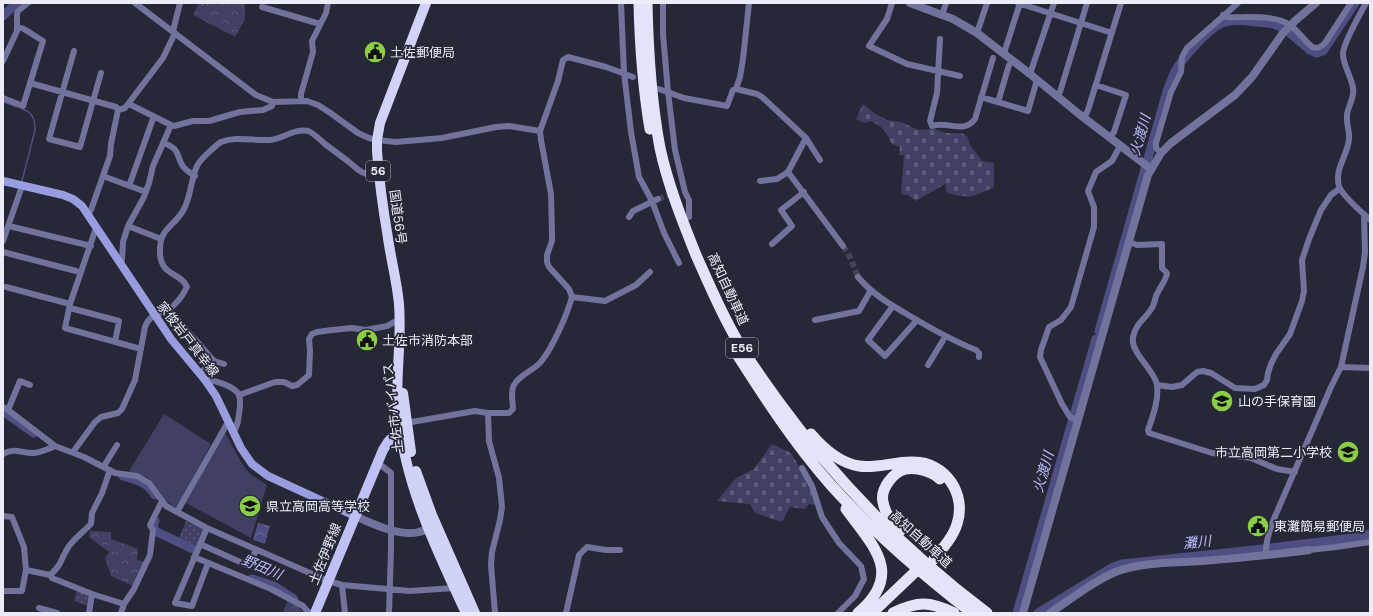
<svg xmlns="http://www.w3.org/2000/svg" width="1373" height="616" font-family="'DM Sans','Noto Sans JP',sans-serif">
<defs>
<pattern id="grass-dots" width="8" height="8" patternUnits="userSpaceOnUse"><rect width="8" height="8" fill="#3f4063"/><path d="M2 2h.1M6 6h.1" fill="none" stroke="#5b5c7a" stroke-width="1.8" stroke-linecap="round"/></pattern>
<pattern id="forest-crowns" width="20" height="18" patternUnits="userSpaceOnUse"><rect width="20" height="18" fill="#3f4063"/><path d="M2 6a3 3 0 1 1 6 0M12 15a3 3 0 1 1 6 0" fill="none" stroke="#5b5c7a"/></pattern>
<pattern id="cemetery-stones" width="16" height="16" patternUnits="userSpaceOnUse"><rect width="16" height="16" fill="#3f4063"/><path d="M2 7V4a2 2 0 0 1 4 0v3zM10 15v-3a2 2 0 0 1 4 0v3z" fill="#5b5c7a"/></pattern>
<pattern id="water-waves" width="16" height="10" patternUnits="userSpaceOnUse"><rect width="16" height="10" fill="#4e4e82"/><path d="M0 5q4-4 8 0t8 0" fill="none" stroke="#686894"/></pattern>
</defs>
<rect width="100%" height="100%" fill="#272837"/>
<path fill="url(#grass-dots)" d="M186 521 201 528 203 531 195 548 178 540Z
M77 589 91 595 88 606 74 601Z"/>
<path fill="url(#forest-crowns)" d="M199 3H245V19L235 37 193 15Z
M90 531 111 532V539L138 549 137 560 145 562 133 586 111 576 105 558 109 552 89 537Z
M288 600 299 608 304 613H283Z"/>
<path fill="url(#cemetery-stones)" d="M863 104 874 113 887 120 901 122 918 130 935 129 946 133H962L967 136 970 145 982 161 994 163V187C973 197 971 199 947 193L945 184 916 201 908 195 901 194 904 155H899L900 147 892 144C886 132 884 127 871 121L864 123 856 119Z
M772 444 791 453 805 477 816 505 809 504 805 509 790 507 782 522 755 513 750 504 717 501 736 478 754 469Z"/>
<path fill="#3f4063" d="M164 414 211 444 177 508 166 501 148 478 129 471Z
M224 433 226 434 241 462 250 474 267 485 251 538 186 503Z"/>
<path fill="url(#water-waves)" d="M258 523 270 526 265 544 253 540Z"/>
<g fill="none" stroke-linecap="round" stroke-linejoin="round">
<path stroke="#4e4e82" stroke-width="1.5" d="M3 102 17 107
M22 181 35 130C35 120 33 112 22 109"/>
<path stroke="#4e4e82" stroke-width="9" d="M3 16 17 3
M1290 33 1310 50 1317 53 1323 51 1355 3
M1099 331 1168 88C1171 82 1173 74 1177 68 1185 56 1211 25 1225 22 1235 19 1246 21 1256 22 1265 23 1275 22 1282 28
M3 411 34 433
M123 476C136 479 148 483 155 495
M155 521 153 525 155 531 195 550
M252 579 274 586 294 599
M1017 613 1096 339
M1038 613 1113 567 1122 564 1254 550 1361 537 1370 534"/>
<path stroke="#444554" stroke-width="6" stroke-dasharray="6 3" stroke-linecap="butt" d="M658 199 676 193
M843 246 850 257 858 277"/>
<path stroke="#71739d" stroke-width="6" d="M135 3 256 95 273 102 307 101 318 105 329 112 358 133 369 138 377 140 396 142 442 138 496 127 509 126 540 131
M621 3 624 73 631 132 639 177 652 201 664 233 679 263
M663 3V34L668 92 675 150 685 192 689 200V217
M892 3 887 19 869 46 907 64 960 76
M1018 3 1112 33
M1366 3C1360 14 1344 42 1343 53 1342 63 1352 78 1353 88 1355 97 1348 106 1347 115 1346 125 1350 130 1349 139 1348 155 1334 169 1339 186 1342 196 1362 212 1370 220
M262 7 320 24
M942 15 946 3
M1223 15 1226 17C1244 18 1275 14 1290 25 1298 31 1304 40 1312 47 1318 49 1321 47 1325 43L1351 3
M173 31 180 3
M977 33 987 3
M940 39 937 93 930 121 932 126C947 120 963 135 975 119L993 58
M74 51 49 139 80 147 101 73
M1003 53 1005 50 1020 3
M3 61 17 31V14L18 11 28 3
M1030 74 1054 3
M30 83 116 107 118 110 125 108 163 58 175 33
M1096 85 1126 95 1114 132 1109 138
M659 89 684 98 727 106 733 90 736 89 740 77 743 59 749 3
M736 89 757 94 762 97 806 138 820 160
M1056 96 1060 92 1087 3
M981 97 1028 111 1037 80
M3 98 23 106 43 41 24 29 18 27
M301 101V94L313 52 312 41 326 13 328 3
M998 102 1009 65
M1084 118 1088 110 1121 3
M171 125 174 126 193 121H209L240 112 263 110 272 106 273 102
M164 143C180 150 175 151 182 165 185 170 190 173 195 176
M1161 153 1156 148V143L1171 92 1181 72 1182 57 1187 48 1238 3
M788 172 843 246
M103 176 146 192
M760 181 777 179 788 172 806 138
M129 186 154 116
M88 215 91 210 110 156 111 144 118 110
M629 217 633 211 658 199
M9 226 91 246
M128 226 161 239
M3 241 22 186
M1129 242 1137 245 1162 244V268L1167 273C1166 281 1161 285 1158 292 1155 296 1155 302 1153 306 1147 318 1136 322 1133 337 1130 353 1155 370 1157 385 1159 400 1153 416 1148 430L1149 433 1212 453 1251 458 1277 469 1295 472
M772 244 792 226 781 210 804 192
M3 252 76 271
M120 263 122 260 123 242 128 226 144 197 149 183 153 166 171 125 129 104
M858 277C872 294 891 305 910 316 932 329 953 341 976 350L979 353V357
M6 287 70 304 95 231 97 229
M572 297 605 301 636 285 650 272
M70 304 65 328 141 349
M893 306 868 340 885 356 917 320
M70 308 119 321 115 342
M168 309 214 361
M815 320 859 311 871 290
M928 365 945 337
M1341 367 1370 368
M200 373 214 361 224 364
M205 380C214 380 235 386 239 395 241 401 240 408 239 414 238 421 238 426 233 432
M1157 385 1172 387 1182 385 1197 372 1203 371 1211 373 1235 388 1255 389 1264 385 1267 380 1268 373 1271 364 1276 354 1290 334 1302 301 1304 291 1302 260 1309 239 1321 210 1331 195 1339 189
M239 395 275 382H284L292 386 297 385 309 375 310 351 309 339 312 334 317 332 332 330 352 328 366 330 387 326 400 319
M3 407 8 410 55 446 84 457 115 473 137 476 149 483 166 506 177 512 207 528 328 581 342 585 410 591 454 588
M8 410 20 381 30 385
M488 413 489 441 499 478 502 507 500 520 492 552 491 565 495 613
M1078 420 1070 417 1062 404 1040 357 1041 350 1049 327 1061 320 1071 307 1094 227V207L1088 191 1096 172 1112 161 1120 146
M406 423 475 411 488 413H509L513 409C513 402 510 391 514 385 519 375 532 371 540 363 552 349 567 315 572 297L569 289 549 267 547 262V255L552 241V234L551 194 541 140 540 131 558 81 563 60 568 57 606 67 633 77
M73 452 95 422 101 417 118 413 122 409 135 380 145 327C150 314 157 315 169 309 177 304 183 295 187 287 181 272 161 277 160 253 159 227 174 228 184 209 191 196 191 179 197 166 200 160 205 156 209 152 213 149 217 144 221 142 236 136 254 141 270 140 282 139 295 128 308 131 314 133 320 140 325 144 333 150 341 156 349 162 354 166 358 171 364 173 368 174 374 174 379 175
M3 454C16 447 22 454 34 453 42 452 48 449 55 446
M378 463 391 473V550L389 613
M104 466 117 445
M802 468 812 486 822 517 839 543 861 566 864 579 855 596 838 613
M177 512 228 422
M3 516 12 517 24 547 26 570
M207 528 175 603 192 606 208 563
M200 544 249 566 256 550
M1309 550 1336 547 1370 542
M1266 556C1265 543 1269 533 1273 521L1331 387 1341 367 1363 267 1365 252 1364 214
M194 557 271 589 303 606 309 613
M50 575C63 564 61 557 69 546 75 538 84 531 91 524L92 513 102 493 110 470
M342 585 345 613
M3 591H22L26 570 50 575 52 578 92 594 124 604
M39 608 57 613
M89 613 92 594
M121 613 124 604 134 589 150 555 153 530 150 525 162 501
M566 613 579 555 587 547 606 550H620"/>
<path stroke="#71739d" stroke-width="8" d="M910 3 953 19 977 33 1030 74 1079 114 1151 169
M355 516C373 524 400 537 419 532 424 531 430 529 434 527
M1023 613 1148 175 1161 153 1171 143 1235 95 1252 77 1283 33 1296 20 1316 3
M1050 613C1071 599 1095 580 1118 571 1144 562 1175 563 1202 561 1238 558 1273 555 1309 550"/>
<path stroke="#9a9ce0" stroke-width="8" d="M3 181 63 195 73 199 82 206 171 339 205 380 216 396 241 448 252 464 268 476 355 516"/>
<path stroke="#bfc1f5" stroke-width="10" d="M315 613 383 450 388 442 404 425"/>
<path stroke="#d0d2f7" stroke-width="10" d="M426 3 380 123 377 140V151C379 180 383 209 388 238 391 260 397 282 399 304 402 341 395 377 398 413 405 485 436 549 466 613
M403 393 411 452
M416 471 432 515 475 613"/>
<path stroke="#e2e4f9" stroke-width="11" d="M639 3C640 46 643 87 650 129
M647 3C648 52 651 100 660 148 668 185 682 220 696 255 709 284 721 313 737 340 749 361 764 381 778 401 837 482 906 552 987 613
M733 348C763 395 793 442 830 484 871 530 923 575 972 613
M811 434C823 448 840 463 859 466 876 469 896 461 914 462 945 462 967 494 957 524 953 537 943 548 934 559
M846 509C874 547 904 574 858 613
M900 531C892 523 885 514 883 502 880 489 893 472 906 469 918 467 932 472 940 479
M872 613 914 573
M893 613C917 601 930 601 954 613"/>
</g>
<defs>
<g id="civic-disc" transform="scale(1.15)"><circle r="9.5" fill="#8ace47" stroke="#272837"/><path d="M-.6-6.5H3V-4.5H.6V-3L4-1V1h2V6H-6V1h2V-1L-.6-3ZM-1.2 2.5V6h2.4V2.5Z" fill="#111"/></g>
<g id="school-disc" transform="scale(1.15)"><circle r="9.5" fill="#8ace47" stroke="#272837"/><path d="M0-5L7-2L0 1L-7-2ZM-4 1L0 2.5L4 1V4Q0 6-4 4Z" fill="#111"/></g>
</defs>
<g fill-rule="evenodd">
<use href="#civic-disc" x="375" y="52"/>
<use href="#civic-disc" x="367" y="340"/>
<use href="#school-disc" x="1222" y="401"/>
<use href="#school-disc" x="1348" y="452"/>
<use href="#school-disc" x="250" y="506"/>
<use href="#civic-disc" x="1258" y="526"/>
</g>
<g text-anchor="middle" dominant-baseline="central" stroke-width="3.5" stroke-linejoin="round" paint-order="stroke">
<g fill="#272837" stroke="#b0b1bd" stroke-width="1">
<rect x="366" y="161" width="24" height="20" rx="3"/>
<rect x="726" y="338" width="32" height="20" rx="3"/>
</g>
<g font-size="12" font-weight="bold" fill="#ebecf7">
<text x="378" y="171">56</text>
<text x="742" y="348">E56</text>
</g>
<g font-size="13" fill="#ebecf7" stroke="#272837" text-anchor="start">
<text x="390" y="52">土佐郵便局</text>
<text x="382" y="340">土佐市消防本部</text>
<text x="1238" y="401">山の手保育園</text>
<text x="1332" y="452" text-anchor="end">市立高岡第二小学校</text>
<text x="266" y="506">県立高岡高等学校</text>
<text x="1274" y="526">東灘簡易郵便局</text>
</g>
<g font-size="13" fill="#ebecf7" stroke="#272837">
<text transform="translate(398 217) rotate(82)">国道56号</text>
<text transform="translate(728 289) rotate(65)">高知自動車道</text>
<text transform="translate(188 339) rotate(52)">家俊岩戸真幸線</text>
<text transform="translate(393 408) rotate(-97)">土佐市バイパス</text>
<text transform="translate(921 539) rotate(42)">高知自動車道</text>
<text transform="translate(325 554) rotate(-68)">土佐伊野線</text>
</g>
<g font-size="14" font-style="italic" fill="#bbbefe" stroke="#272837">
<text transform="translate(1140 135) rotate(-74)">火渡川</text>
<text transform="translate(1043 472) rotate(-74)">火渡川</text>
<text transform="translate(1197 542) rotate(-6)">灘川</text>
<text transform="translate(262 567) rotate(23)">野田川</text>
</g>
</g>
<rect width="1373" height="616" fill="none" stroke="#ebecf7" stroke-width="8"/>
</svg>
